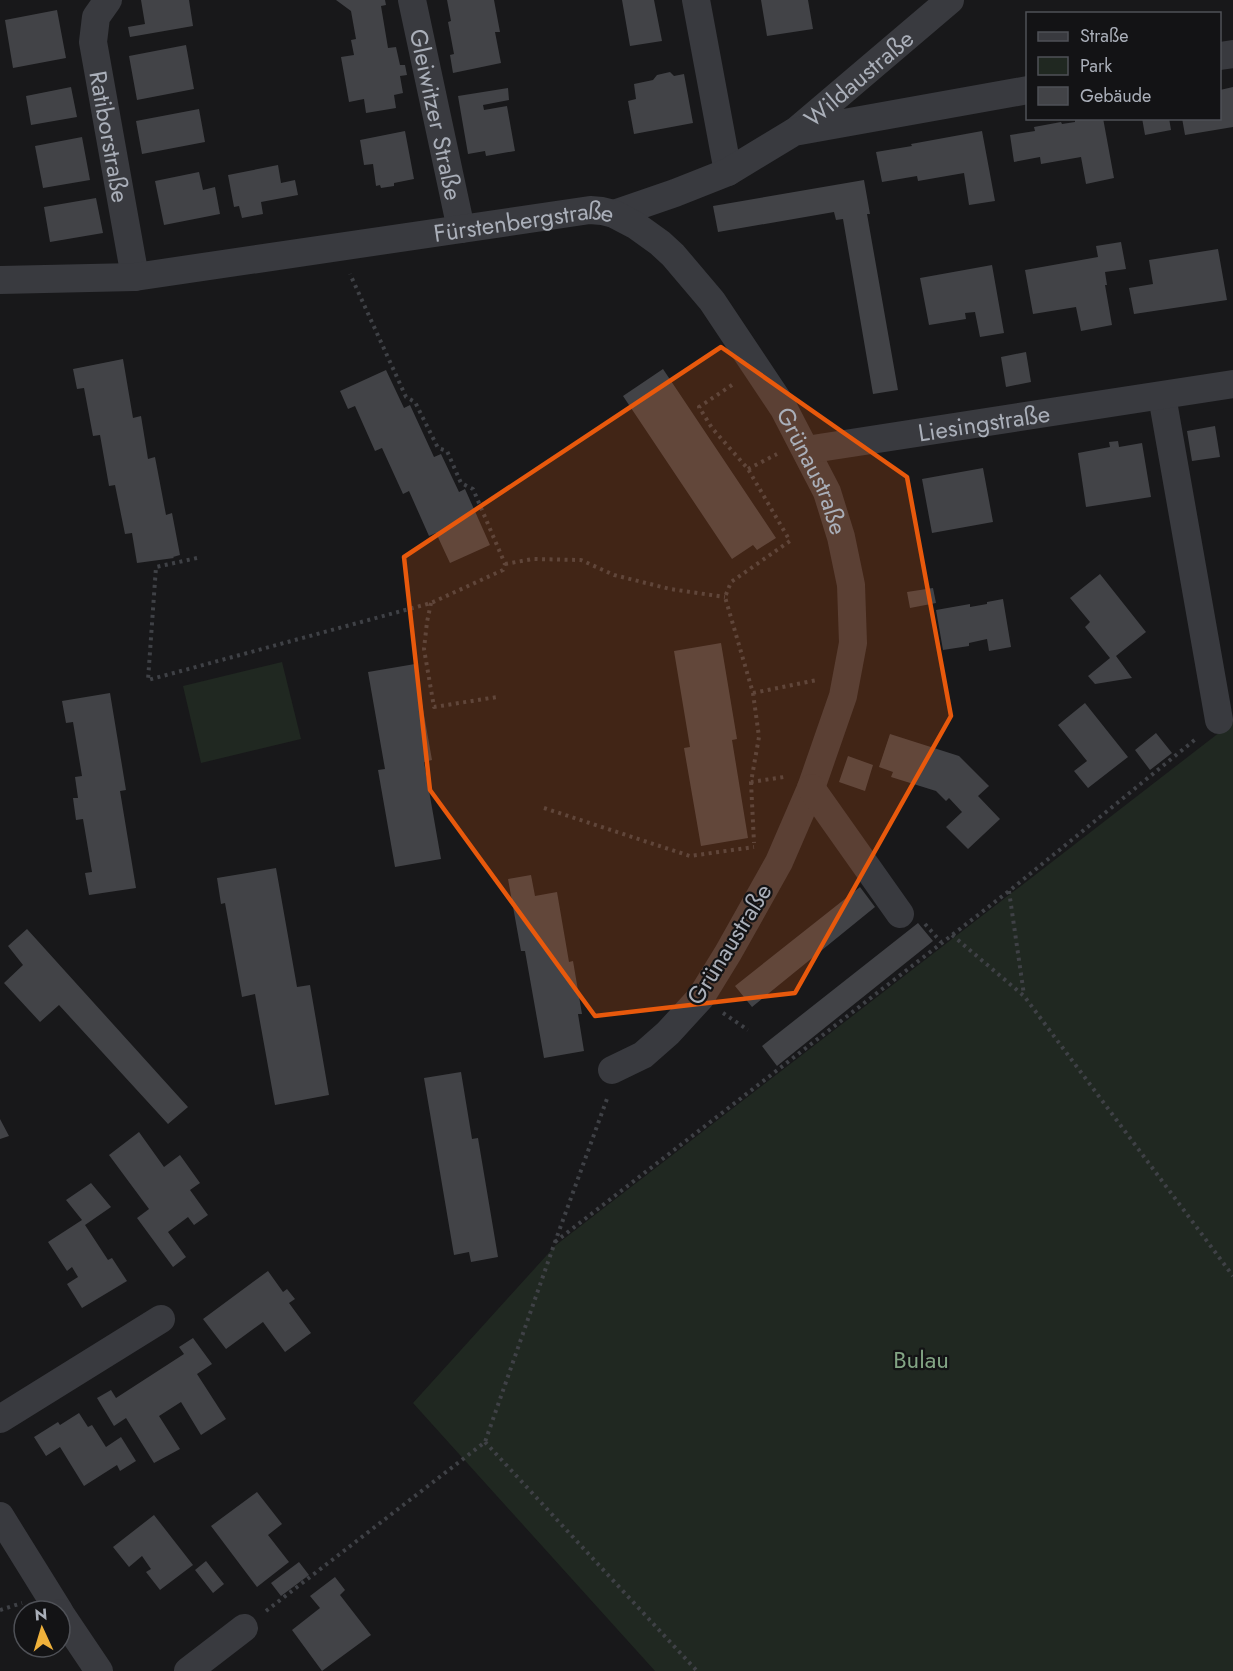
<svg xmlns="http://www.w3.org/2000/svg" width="1233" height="1671" font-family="Jost,sans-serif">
<rect width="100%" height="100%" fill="#18181a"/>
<path fill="#202821" d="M282 662 301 739 201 763 183 686Z
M1233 722V1671H655L413 1403 556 1245Z"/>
<path fill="#424347" d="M141 0H189L193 26 130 37 128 27 145 24Z
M336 0H385L386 5 381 6 388 48 396 47 400 65H405L407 75 400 76 403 93 394 95 396 108 366 113 364 99 349 102 341 57 354 55 351 40 356 39 351 11Z
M447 0H494L500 32H495L501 63 453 73 450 55 454 54 448 22 451 21Z
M622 0H654L662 41 630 46Z
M761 0H808L813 29 767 36Z
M57 10 66 58 13 68 5 20Z
M186 45 194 89 137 100 129 56Z
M670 72 674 76 684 74 693 123 634 134 628 101 636 99 634 84 653 80 657 75Z
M71 87 77 117 31 125 26 96Z
M1233 87V127L1185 135 1182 118H1220V90Z
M508 88 509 100 483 105 484 110 507 106 515 151 486 156 485 151 468 154 458 96Z
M199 109 205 142 142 154 136 121Z
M1081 118H1103L1114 178 1086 184 1081 157 1041 164 1040 157 1014 162 1010 135 1035 131 1034 127 1061 122 1062 124 1075 122V120Z
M1142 118H1169L1171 130 1145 135Z
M405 131 414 179 394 183V186L381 188 380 185 376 186 373 164 364 165 360 140Z
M982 131 995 201 969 205 964 173 918 181 917 176 882 182 876 152 912 146 911 144Z
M82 137 90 180 43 188 35 146Z
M278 165 281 183 295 180 298 195 261 202 263 214 242 218 239 206 234 207 228 175Z
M199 172 203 190 215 187 220 214 164 225 155 181Z
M864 180 870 214H867L898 390 873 394 843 219 836 220 834 212 718 232 713 206Z
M96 198 103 233 50 242 44 207Z
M1121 242 1126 269 1105 272 1107 285H1105L1112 325 1081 331 1076 307 1033 314 1025 270 1098 257 1096 246Z
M1218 249 1227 300 1134 314 1129 288 1153 284 1149 260Z
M992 265 1004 333 980 337 975 312 965 313 966 319 929 325 920 278Z
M1026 352 1031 382 1006 387 1001 357Z
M123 359 133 418 141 416 148 459 155 457 166 515 172 513 180 555 173 557 174 558 137 563 132 533 125 534 115 485 109 486 100 435 93 436 84 388 77 389 73 369Z
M663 369 776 538 757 550 753 545 732 559 623 396Z
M386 370 404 408 410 405 434 457 441 454 459 492 465 489 490 545 450 563 436 533 429 536 409 491 403 494 382 448 375 451 355 406 348 409 340 391Z
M1215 426 1220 457 1192 461 1187 431Z
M1118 441 1119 447 1142 443 1151 497 1086 507 1078 453 1110 447 1109 442Z
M983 468 993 522 932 533 922 479Z
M1100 574 1146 632 1116 656 1132 678 1095 684 1088 676 1110 658 1085 627 1090 622 1070 598Z
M933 588 936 603 910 608 907 592Z
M1003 599 1011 647 989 651 987 639 969 643V646L943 650 936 610 970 604V607L987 604V602Z
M721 643 737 739 732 740 748 838 701 846 684 748 690 747 674 651Z
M415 664 432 760 424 762 441 859 395 867 378 770 385 769 368 672Z
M110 693 126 790 120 791 136 888 89 895 85 873 92 872 83 819 76 820 73 798H78L75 777 82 776 73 722 66 723 62 701Z
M1085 703 1128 757 1088 788 1074 771 1087 761 1058 725Z
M1156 733 1172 753 1150 770 1135 750Z
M890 734 959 756 989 786 978 796 1000 819 968 849 946 827 962 812 949 798 946 801 936 791 891 777 893 772 879 767Z
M848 756 873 765 865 791 839 782Z
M276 868 297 987 310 985 329 1095 275 1105 255 994 242 997 225 903 221 904 217 878Z
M531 875 535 896 557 892 569 962 573 961 582 1014H578L584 1051 544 1058 525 951H521L508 879Z
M860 887 875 907 752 1007 735 986Z
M918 923 933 941 777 1066 762 1046Z
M27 929 188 1107 168 1124 59 1005 40 1022 4 983 23 965 8 946Z
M461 1072 472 1139 478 1138 498 1257 471 1262 469 1252 454 1255 424 1078Z
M0 1119 9 1136 0 1139Z
M139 1132 164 1167 180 1155 200 1183 190 1190 208 1215 194 1225 188 1217 168 1232 186 1257 173 1267 137 1218 149 1209 109 1155Z
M91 1183 111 1207 85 1225 108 1260 112 1258 127 1281 82 1308 67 1284 78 1277 72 1267 67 1271 48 1242 82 1220 66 1200Z
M268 1271 283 1292 287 1289 295 1299 289 1303 311 1333 285 1352 263 1322 226 1349 203 1319Z
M193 1338 212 1364 197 1374 226 1419 201 1435 181 1402 159 1416 180 1449 154 1463 126 1418 114 1426 97 1398 111 1390 116 1398 184 1354 179 1347Z
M79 1413 88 1427 92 1425 106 1447 121 1437 136 1461 120 1471 117 1465 84 1486 60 1447 46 1456 34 1437 58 1422 60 1425Z
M257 1492 282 1524 268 1535 289 1562 257 1587 211 1526Z
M154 1515 193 1565 160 1590 146 1572 151 1569 142 1556 129 1567 113 1547Z
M206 1561 224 1584 213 1593 195 1570Z
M299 1562 309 1575 281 1596 271 1583Z
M335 1577 345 1590 340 1595 371 1635 322 1671 292 1630 320 1608 310 1596Z"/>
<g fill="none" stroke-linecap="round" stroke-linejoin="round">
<path stroke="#3f4146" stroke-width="4" stroke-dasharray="3 4.5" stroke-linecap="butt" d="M732 385 699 407 712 428 748 469 790 541 731 582 725 597 753 693 759 737 751 782 784 777
M748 469 777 454
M197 558 156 567 148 680 431 603 503 570 505 564 473 489 461 483 447 451 438 448 415 402 406 397 350 274
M505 564 533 559 581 560 614 575 670 589 725 597
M431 603 427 622 424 649 434 707 497 697
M753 693 817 680
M751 782 754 843
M544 808 690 856 754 847
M1009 891 1024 995
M925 924 941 942
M952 935 1024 996 1233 1276
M723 1013 748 1030
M555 1242 1009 891 1197 738
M485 1442 697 1671
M0 1610 22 1603
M266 1611 485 1442 555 1242 608 1096"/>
<g stroke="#393a3f" stroke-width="28">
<path id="s1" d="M108 0 96 17 93 42 135 277"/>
<path id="s2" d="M412 0 461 229"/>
<path d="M696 0 728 172"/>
<path d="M1220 56 1233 54"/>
<path id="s3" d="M796 131 950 0"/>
<path d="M614 214 675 193 728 172 794 132 1028 90"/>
<path id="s4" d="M0 280 135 277 590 210 602 211 614 214 635 225 660 243 673 255 712 301 784 409 827 492 841 537 851 585 853 643 843 696 811 788 779 862 728 953 701 997 668 1033 643 1055 612 1070"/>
<path d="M1162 396 1219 720"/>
<path id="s5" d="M806 450 1233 384"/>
<path d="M811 788 900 914"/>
<path d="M0 1419 161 1319"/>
<path d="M0 1516 59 1611"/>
<path d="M60 1613 99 1671"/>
<path d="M188 1671 244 1628"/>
</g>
</g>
<path fill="#e8590c" fill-opacity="0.2" stroke="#e8590c" stroke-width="4.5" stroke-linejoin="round" d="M721 347 907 477 951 716 795 993 595 1016 430 790 404 557Z"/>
<g text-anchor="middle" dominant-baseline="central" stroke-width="4.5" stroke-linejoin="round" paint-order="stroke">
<g font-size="24" fill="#aaafb9" stroke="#131315">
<text stroke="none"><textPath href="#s3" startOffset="82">Wildaustraße</textPath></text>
<text stroke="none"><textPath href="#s2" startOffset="117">Gleiwitzer Straße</textPath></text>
<text stroke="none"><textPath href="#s1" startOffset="142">Ratiborstraße</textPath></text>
<text stroke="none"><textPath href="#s4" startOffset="528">Fürstenbergstraße</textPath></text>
<text stroke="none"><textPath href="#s5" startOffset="180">Liesingstraße</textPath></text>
<text stroke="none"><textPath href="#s4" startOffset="950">Grünaustraße</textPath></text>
<text transform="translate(729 944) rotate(-58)">Grünaustraße</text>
</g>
<g font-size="24" fill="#82a484" stroke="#131315">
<text x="921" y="1359">Bulau</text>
</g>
</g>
<rect x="1026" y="12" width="195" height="108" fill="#131315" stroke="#4f5157" stroke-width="1.5"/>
<rect x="1038" y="32" width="30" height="9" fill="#393a3f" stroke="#4f5157" stroke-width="1.5"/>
<text x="1080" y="42" font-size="18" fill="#aaafb9">Straße</text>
<rect x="1038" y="57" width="30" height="18" fill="#202821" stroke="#4f5157" stroke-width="1.5"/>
<text x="1080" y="72" font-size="18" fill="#aaafb9">Park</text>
<rect x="1038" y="87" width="30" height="18" fill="#424347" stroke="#4f5157" stroke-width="1.5"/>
<text x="1080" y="102" font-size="18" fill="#aaafb9">Gebäude</text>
<g transform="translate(42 1629) rotate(356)"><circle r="28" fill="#131315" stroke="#4f5157" stroke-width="1.5"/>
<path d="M0-4.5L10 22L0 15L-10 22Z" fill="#efb13b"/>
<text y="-9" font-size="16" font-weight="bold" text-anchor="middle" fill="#aaafb9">N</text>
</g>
</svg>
